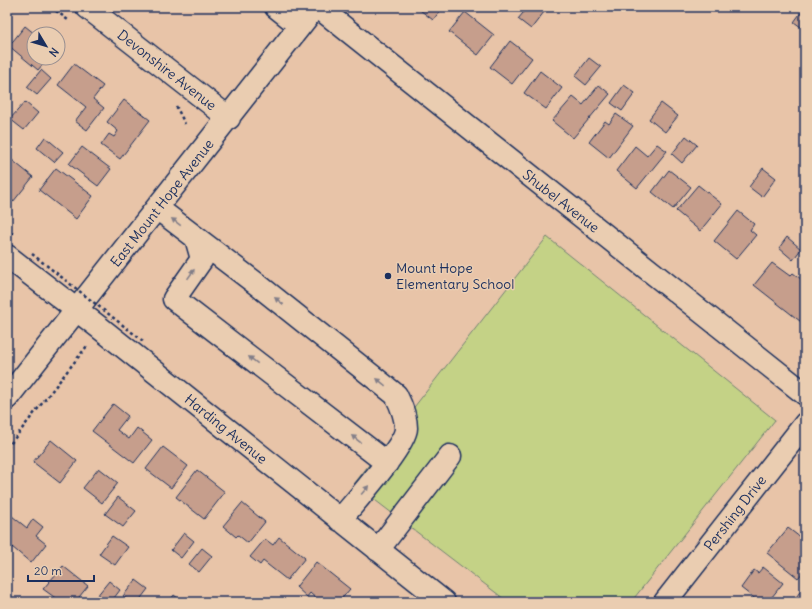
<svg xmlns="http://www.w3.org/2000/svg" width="812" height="609" font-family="Delius,sans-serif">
<rect width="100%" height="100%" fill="#e8c4a8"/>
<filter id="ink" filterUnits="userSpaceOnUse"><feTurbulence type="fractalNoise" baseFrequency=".025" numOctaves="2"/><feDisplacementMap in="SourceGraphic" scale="8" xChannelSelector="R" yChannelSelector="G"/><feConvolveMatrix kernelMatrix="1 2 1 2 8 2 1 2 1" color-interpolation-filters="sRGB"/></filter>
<g filter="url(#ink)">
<path fill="#c4d286" stroke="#708072" d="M547 237 775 420 631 602H508L354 484Z"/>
<path fill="#c69e8c" stroke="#1b2f5e" d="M416 7H443L433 20Z
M528 7H538L544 12 531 29 518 19Z
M805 7V30L794 22Z
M465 12 494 35 478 55 449 32Z
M25 26 35 34H34V58H48L38 70 9 46Z
M510 41 532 58 512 84 490 67Z
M589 58 601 67 586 85 575 76Z
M74 64 103 86 93 99 104 108 87 130 75 121 86 107 58 85Z
M41 70 51 79 37 95 27 87Z
M540 71 562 88 546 109 524 93Z
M599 85 610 94 573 138 552 121 573 97 583 105Z
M624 85 635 93 622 111 611 103Z
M124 100 150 120 120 159 101 145 109 134 114 137 118 131 107 122Z
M25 102 38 113 24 130 10 119Z
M661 103 678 116 665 132 649 119Z
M616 114 633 126 609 158 589 142 605 121 609 124Z
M686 136 697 145 682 163 672 154Z
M45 137 63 152 54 162 37 148Z
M657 144 667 151 637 188 616 171 635 146 647 156Z
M82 147 111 169 98 186 69 164Z
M12 160 33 177 13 202 7 197V166Z
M56 168 93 196 76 219 39 190Z
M763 168 776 178 762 197 749 187Z
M669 170 691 187 673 209 652 192Z
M698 185 722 204 700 231 676 211Z
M738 211 754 224 750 230 756 235 736 259 714 241Z
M787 237 801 249 793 260 779 248Z
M772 263 790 276 793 273 805 282V325L754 285Z
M113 404 128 416 117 430 129 439 137 428 152 440 134 463 92 431Z
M51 440 77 461 60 483 33 462Z
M163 447 188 466 171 488 146 469Z
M99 468 118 483 102 503 83 488Z
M197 470 225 492 204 519 176 497Z
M118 497 136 511 123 527 105 514Z
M242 503 265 522 248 543 238 535 236 537 223 526Z
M7 512 27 528 33 519 43 527 36 536 46 544 31 563 12 547 9 552 7 550Z
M788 528 805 541V570L798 578 767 553Z
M184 533 194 541 181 558 171 550Z
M112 536 128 547 115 565 99 554Z
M279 537 305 558 287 580 263 561 260 565 250 557 265 539 273 545Z
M202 548 212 556 199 572 189 564Z
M316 562 350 589 339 602H320L310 593 307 597 296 587Z
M63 566 88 586 75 602H61L43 589Z
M763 567 783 583 768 602H759L741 588 754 570 758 573Z
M136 580 148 589 138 602H131L123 596Z
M109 581 120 590 111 602H92Z
M802 589 805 591V602H796L794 600Z
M174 595 183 602H169Z"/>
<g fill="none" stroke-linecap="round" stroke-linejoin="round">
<g stroke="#1b2f5e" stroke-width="25">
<path id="minor" d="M87 7 229 118
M276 7 300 26
M318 7 805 394
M157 208 258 285 396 395C401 405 406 417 406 428 406 445 353 504 340 520
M196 238 202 259 174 299 387 463
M7 256 100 328 444 602
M7 398 315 7
M378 550 450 456
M665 602 805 424"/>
</g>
<path stroke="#1b2f5e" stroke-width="2.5" stroke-dasharray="3 3" stroke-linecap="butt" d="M51 7 68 20
M176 106 185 124
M7 229 13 234
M7 448 87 346"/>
<use href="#minor" stroke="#eacdb1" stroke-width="22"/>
<path stroke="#1b2f5e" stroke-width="2.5" stroke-dasharray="3 3" stroke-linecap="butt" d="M32 254 143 341"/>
</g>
<defs><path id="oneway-solid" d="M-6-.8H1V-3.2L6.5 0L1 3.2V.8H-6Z"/></defs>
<g fill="#827e88">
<use href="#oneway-solid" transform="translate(176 222) rotate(-143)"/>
<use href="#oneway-solid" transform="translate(191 274) rotate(-55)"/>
<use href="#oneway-solid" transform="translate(279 301) rotate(-142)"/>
<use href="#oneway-solid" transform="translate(253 360) rotate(-142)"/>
<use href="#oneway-solid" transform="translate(381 382) rotate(-141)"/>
<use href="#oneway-solid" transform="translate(356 439) rotate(-142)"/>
<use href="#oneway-solid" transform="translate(365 490) rotate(-50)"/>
</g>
</g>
<circle fill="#1b2f5e" stroke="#eacdb1" stroke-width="1.5" cx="388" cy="276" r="4"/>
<g text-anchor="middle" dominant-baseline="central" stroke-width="3" stroke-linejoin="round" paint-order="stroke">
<g font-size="14" fill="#1b2f5e" stroke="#eacdb1">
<text transform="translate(167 70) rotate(38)">Devonshire Avenue</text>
<text transform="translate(561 201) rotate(38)">Shubel Avenue</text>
<text transform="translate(162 203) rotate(-52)">East Mount Hope Avenue</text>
<text transform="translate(226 429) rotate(39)">Harding Avenue</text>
<text transform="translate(735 513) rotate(-52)">Pershing Drive</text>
</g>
<g font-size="14" fill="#1b2f5e" stroke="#eacdb1" text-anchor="start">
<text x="396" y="268">Mount Hope<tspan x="396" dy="16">Elementary School</tspan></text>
</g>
</g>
<rect width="812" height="609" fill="none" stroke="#eacdb1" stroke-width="24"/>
<rect x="12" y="12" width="788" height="585" fill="none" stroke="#1b2f5e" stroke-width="1.5" filter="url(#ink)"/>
<g transform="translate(46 46) rotate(128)"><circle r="19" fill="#eacdb1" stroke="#978e90"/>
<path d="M0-3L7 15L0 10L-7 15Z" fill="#1b2f5e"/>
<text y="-6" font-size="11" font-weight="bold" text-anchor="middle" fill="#1b2f5e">N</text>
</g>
<path d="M28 575v6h66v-6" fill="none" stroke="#1b2f5e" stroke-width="2"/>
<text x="34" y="575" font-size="12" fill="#1b2f5e" stroke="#eacdb1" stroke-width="3" paint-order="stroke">20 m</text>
</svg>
